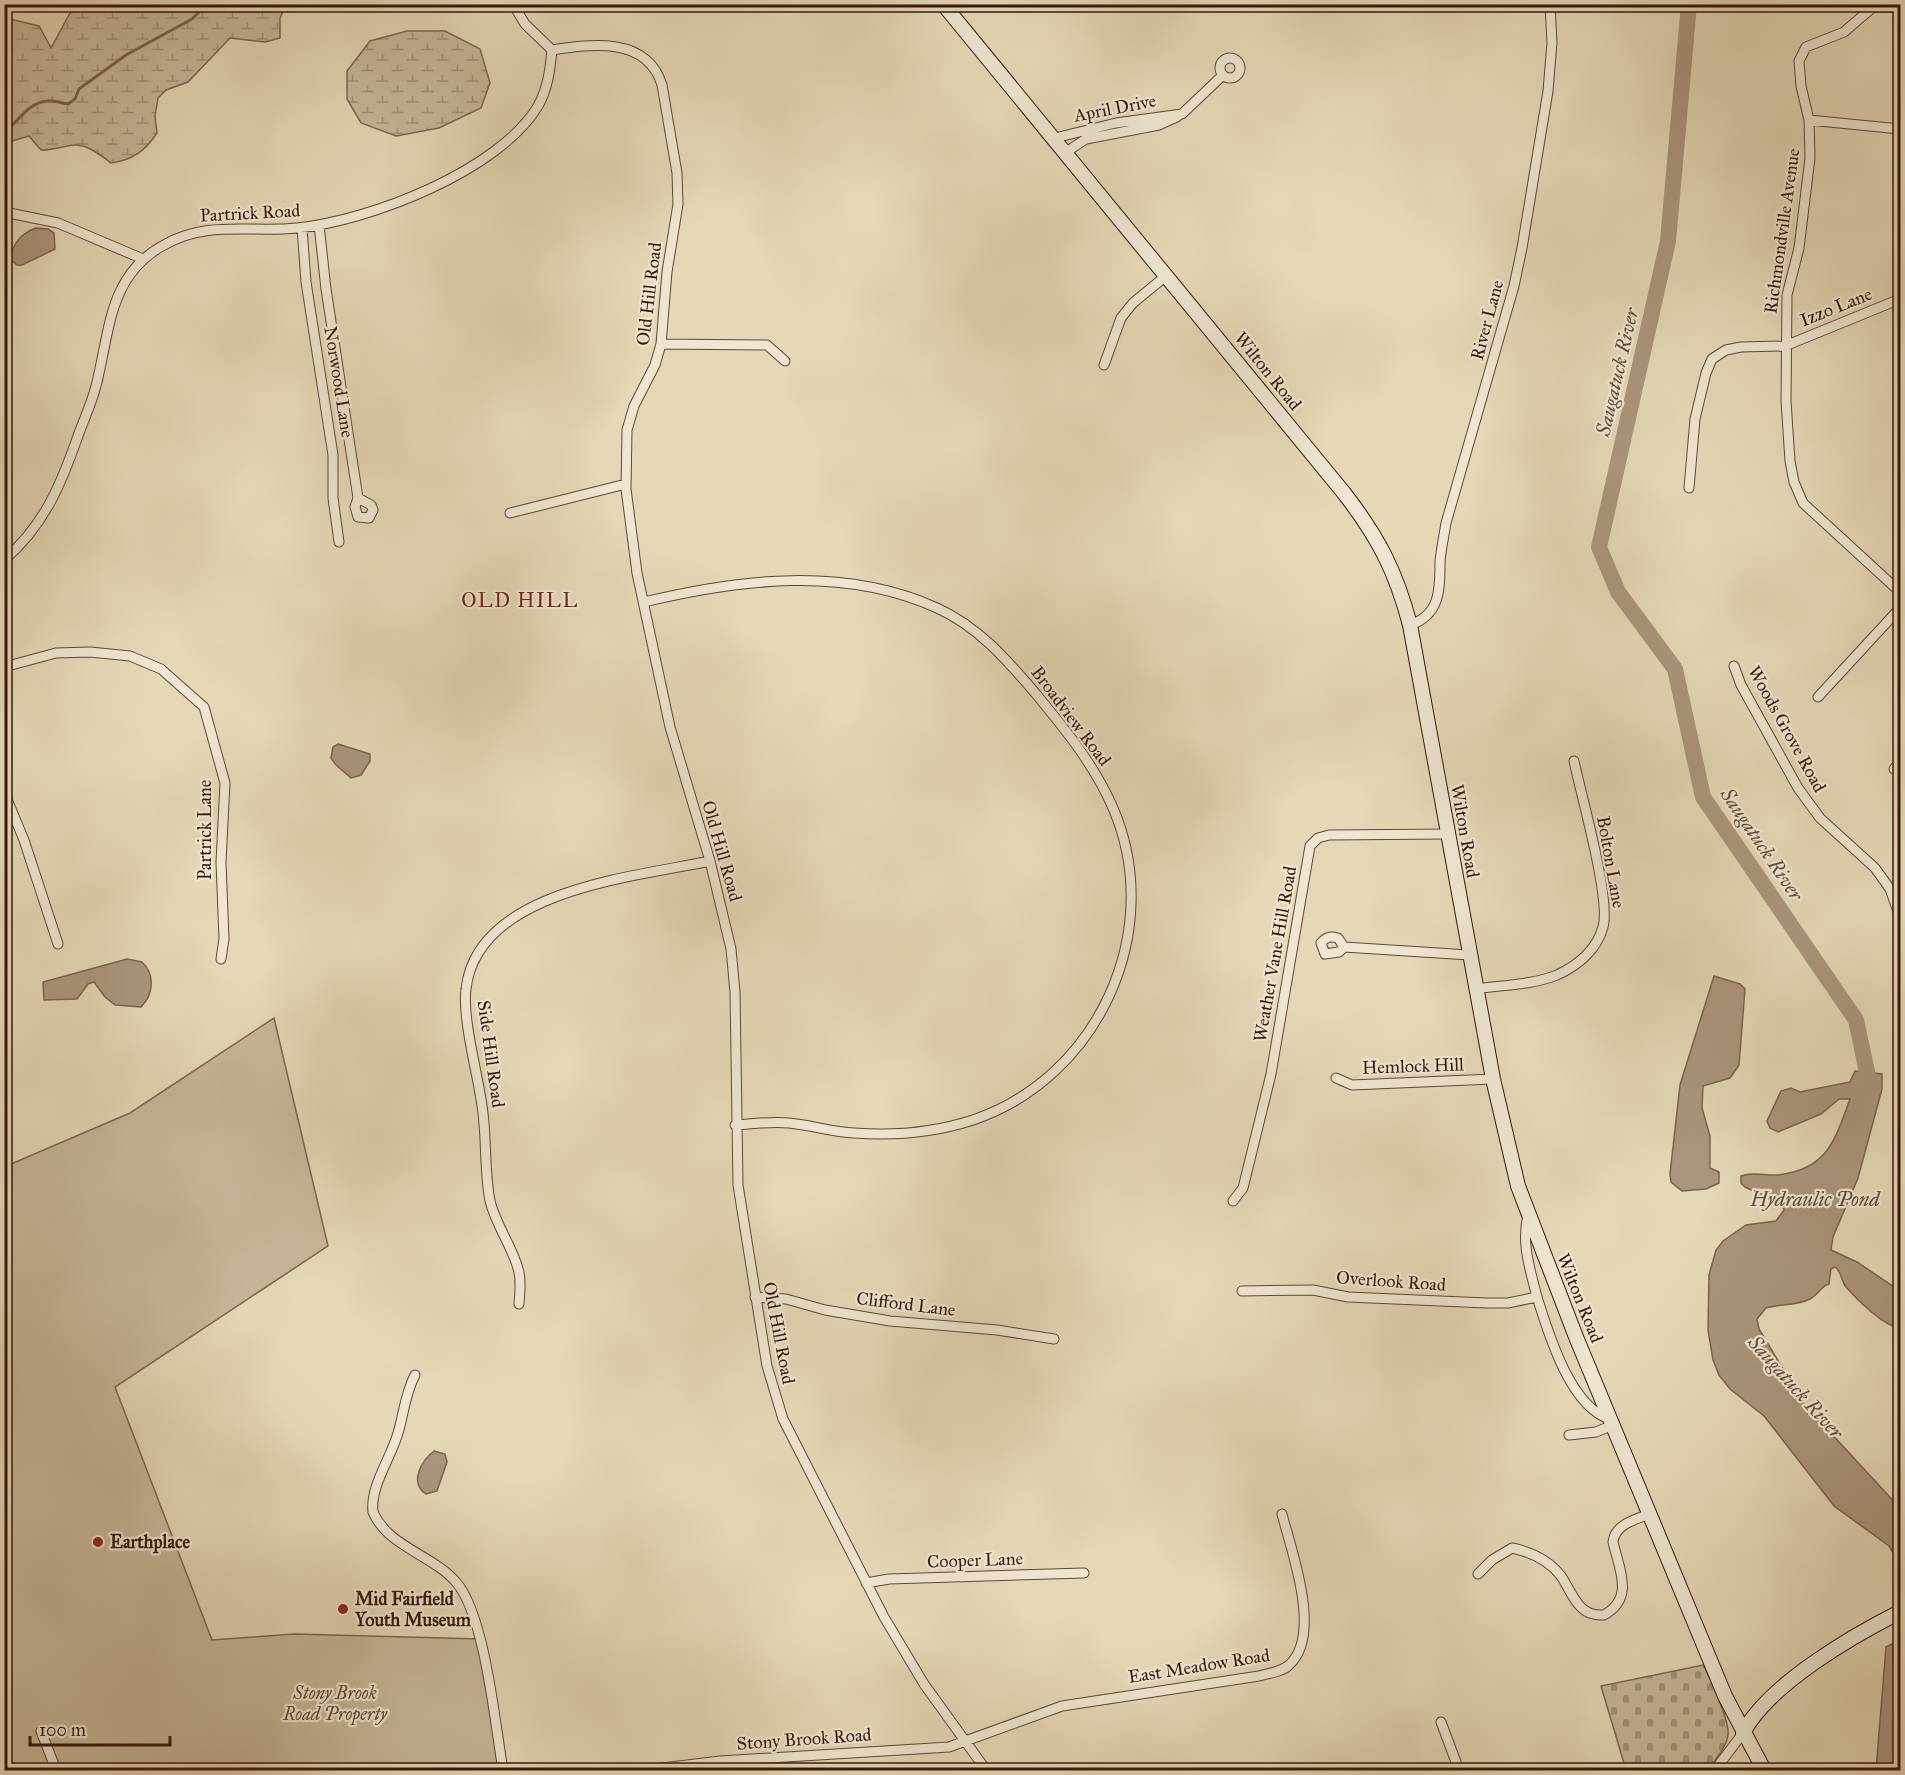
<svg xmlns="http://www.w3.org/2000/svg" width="1905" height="1775" font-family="'IM FELL Great Primer',serif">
<defs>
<pattern id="wetland-marsh" width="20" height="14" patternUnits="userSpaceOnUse" patternTransform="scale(1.5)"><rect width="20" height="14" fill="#c7b799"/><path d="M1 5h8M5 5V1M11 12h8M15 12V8" fill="none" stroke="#a2947b"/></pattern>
<pattern id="cemetery-stones" width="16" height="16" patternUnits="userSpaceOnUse" patternTransform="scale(1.5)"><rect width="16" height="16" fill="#c7b799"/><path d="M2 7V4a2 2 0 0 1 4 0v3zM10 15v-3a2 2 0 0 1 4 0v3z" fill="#a2947b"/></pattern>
</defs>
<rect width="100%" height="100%" fill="#e5d8b6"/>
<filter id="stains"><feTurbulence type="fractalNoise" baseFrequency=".00333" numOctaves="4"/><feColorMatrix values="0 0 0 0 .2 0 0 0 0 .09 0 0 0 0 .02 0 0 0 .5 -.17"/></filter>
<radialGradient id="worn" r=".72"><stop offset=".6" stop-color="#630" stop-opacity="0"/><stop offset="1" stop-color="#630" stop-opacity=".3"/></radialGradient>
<path fill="url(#wetland-marsh)" stroke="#7e6752" stroke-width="1.5" d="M91 5V4L286 5 280 18V38L265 42 230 38 188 82 166 90 158 98 155 116 157 133C145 151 133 160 111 163 102 156 88 145 76 145 67 145 54 150 41 150L29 136 5 143V25L10 19 39 26 51 48 70 13Z
M407 31H445L480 49 490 83 481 108 439 128 396 136 361 123 347 99V71L370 41Z"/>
<path fill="url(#cemetery-stones)" stroke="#7e6752" stroke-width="1.5" d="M1703 1665C1710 1677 1730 1722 1728 1735 1727 1747 1714 1762 1707 1770H1626L1601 1686Z"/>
<path fill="#c7b799" stroke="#7e6752" stroke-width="1.5" d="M274 1018 328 1246 115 1387 212 1640 294 1634 481 1639 502 1770H5L4 1167 130 1113Z"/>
<path fill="#aa967c" stroke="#7c634f" stroke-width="1.5" d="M36 228 48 229 54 233 55 249 22 265H17L11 260C11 244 22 233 36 228Z
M338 744 370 754V761L361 775 351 778 336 765 331 758 333 747Z
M127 959 142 962C155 974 154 994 141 1007L115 1005 105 997 94 982 88 984 77 999 44 1000 43 982Z
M1714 976 1740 984 1745 989 1739 1065 1730 1078 1703 1086 1702 1108 1710 1136V1168L1719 1172V1183L1706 1189 1682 1191 1671 1182 1670 1174 1680 1085Z
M1855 1071 1882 1074V1089L1858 1178 1833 1237 1831 1250 1857 1262 1900 1291V1329C1882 1324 1859 1302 1846 1287 1841 1281 1842 1272 1835 1267L1831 1269 1829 1284C1821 1286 1818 1295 1810 1299 1796 1306 1780 1304 1766 1308L1757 1319 1759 1329 1804 1404 1900 1508V1564L1889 1546 1834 1506 1764 1416 1730 1389 1719 1375 1713 1360 1708 1330 1709 1275 1716 1250 1723 1241 1746 1225 1776 1221 1784 1210 1782 1204 1745 1187 1741 1183V1176C1753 1171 1766 1176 1778 1175 1828 1169 1835 1140 1850 1099H1839L1821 1114 1778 1132 1770 1128 1767 1121 1781 1091 1791 1088 1800 1092 1850 1082Z
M434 1451 445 1454 447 1462 437 1491 426 1494C409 1483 421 1461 434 1451Z
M1900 1640V1770H1876L1886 1647Z"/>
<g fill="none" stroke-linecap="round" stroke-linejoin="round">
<path stroke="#7c634f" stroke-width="3" d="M4 133C18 122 28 102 48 101 54 100 61 103 68 104L75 99 79 89 126 55 192 19 207 4"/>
<path stroke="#aa967c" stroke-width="16" d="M1689 4 1668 241 1599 547 1618 592 1675 669 1703 797 1856 1020 1870 1086 1869 1093"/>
<g stroke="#624736" stroke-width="11">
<path id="street" d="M513 4 525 24 552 50C591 44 647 36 662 85L677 173 678 204 667 272 661 344 655 365 634 406 627 430 626 489 637 573 670 727 710 861 731 949 735 992 738 1185 767 1366 783 1419 884 1617 924 1684 986 1770
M1900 7H1873L1844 32 1806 47 1799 61 1801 86 1809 120 1810 158 1799 248 1787 295 1786 401 1790 461 1794 482 1803 503 1900 592
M1220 68a10 10 0 1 1 20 0a10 10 0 1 1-20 0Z
M1809 120 1900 129
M1055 138 1116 123 1182 114 1223 75
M1066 152 1086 139 1159 125 1177 117
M4 212 58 223 143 259
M319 225 326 289 358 498 355 507 358 517 369 518 373 510 371 505 358 498
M302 228 306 282 333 455V498L339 542
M661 344 767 345 785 361
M1104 365 1121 318 1133 303 1167 275
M1689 488 1695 419 1706 373 1712 359 1726 350 1741 347 1785 346 1900 299
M510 513 626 484
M4 560C45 525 62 482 79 433 85 417 92 402 96 386 110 332 108 275 164 245 207 220 250 233 297 228 369 221 499 171 538 106 548 88 550 70 552 50
M644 602C740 579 844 566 937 608 979 627 1007 660 1036 694 1065 729 1095 766 1113 808 1166 931 1098 1078 973 1120 936 1132 893 1136 854 1133 832 1132 811 1125 789 1123 771 1121 753 1124 735 1125
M1410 625C1440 615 1440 590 1440 562 1441 549 1444 536 1446 523L1514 286 1522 248 1548 91 1552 43 1550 4
M1734 666 1741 685 1798 788 1820 818 1875 868 1890 889 1900 917
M4 667 56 653 90 652 130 656 161 669 204 707 225 783 221 862 224 939 221 959
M1818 697 1900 608
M1894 769 1900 762
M4 792 24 840 58 944
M1344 947 1338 938C1330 936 1326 937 1321 943L1325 954 1339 952 1344 947 1469 955
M1476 989C1502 985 1532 985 1557 975 1577 966 1597 950 1603 927 1611 899 1581 795 1574 761
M1336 1078 1352 1085 1493 1079
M1233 1201 1243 1188 1271 1074 1310 846 1318 838 1329 835 1447 834
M1242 1291 1313 1290 1348 1297 1486 1303H1508L1537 1297C1530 1269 1521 1243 1528 1215
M755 1297 786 1299 825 1310 890 1321 997 1330 1054 1339
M1537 1297C1548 1332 1570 1407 1610 1419
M519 1304C520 1294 521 1282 519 1272 513 1247 496 1226 490 1201 484 1170 487 1137 482 1106 478 1075 462 1018 466 989 477 890 634 877 710 861
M415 1375C405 1394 404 1413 398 1433 391 1458 370 1486 373 1512 388 1547 433 1555 456 1582 485 1615 495 1724 503 1770
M1569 1435 1596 1432 1613 1425
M1478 1574 1492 1560 1512 1548C1531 1552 1549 1560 1561 1576 1573 1594 1578 1617 1604 1615 1635 1598 1619 1569 1613 1542 1615 1524 1635 1520 1649 1514
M866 1583 889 1579 1084 1573
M1441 1722 1459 1770
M41 1731 56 1770
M646 1770 720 1761 949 1747 1062 1706 1259 1676C1269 1673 1282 1672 1289 1665 1323 1635 1291 1550 1282 1514
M1715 1770 1743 1733"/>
</g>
<g stroke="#36170b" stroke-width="16">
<path id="secondary" d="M943 4 1344 493C1378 537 1396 571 1410 625L1493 1079 1518 1186 1576 1337 1725 1696 1764 1770
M1743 1733C1768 1685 1852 1636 1900 1612"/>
</g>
<use href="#street" stroke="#eee6d0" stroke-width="9"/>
<use href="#secondary" stroke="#eee6d0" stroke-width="14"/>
</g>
<g fill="#8f2418" stroke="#eee6d0" stroke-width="2">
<circle cx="98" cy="1542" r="6"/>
<circle cx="343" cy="1609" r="6"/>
</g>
<g text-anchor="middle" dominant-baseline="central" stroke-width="4.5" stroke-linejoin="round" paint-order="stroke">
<g font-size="18" fill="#36170b" stroke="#eee6d0">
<text transform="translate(1115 108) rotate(-11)">April Drive</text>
<text transform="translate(250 213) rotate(-3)">Partrick Road</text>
<text transform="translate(1782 231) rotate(-82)">Richmondville Avenue</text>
<text transform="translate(649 294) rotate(-83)">Old Hill Road</text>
<text transform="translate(1836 307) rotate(-22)">Izzo Lane</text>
<text transform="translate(1487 320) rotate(-75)">River Lane</text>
<text transform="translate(1268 371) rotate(51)">Wilton Road</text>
<text transform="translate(339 382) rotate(81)">Norwood Lane</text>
<text transform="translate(1071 716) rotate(53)">Broadview Road</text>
<text transform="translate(1787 729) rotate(61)">Woods Grove Road</text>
<text transform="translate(205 830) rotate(-90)">Partrick Lane</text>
<text transform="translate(1465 831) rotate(80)">Wilton Road</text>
<text transform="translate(722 851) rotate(74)">Old Hill Road</text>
<text transform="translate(1611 862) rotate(80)">Bolton Lane</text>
<text transform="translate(1275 954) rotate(-80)">Weather Vane Hill Road</text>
<text transform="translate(491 1054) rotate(82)">Side Hill Road</text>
<text transform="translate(1413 1066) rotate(-2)">Hemlock Hill</text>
<text transform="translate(1391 1281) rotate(4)">Overlook Road</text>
<text transform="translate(1580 1298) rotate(68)">Wilton Road</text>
<text transform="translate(906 1304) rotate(7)">Clifford Lane</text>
<text transform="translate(779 1333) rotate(79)">Old Hill Road</text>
<text transform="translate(975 1560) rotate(-2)">Cooper Lane</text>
<text transform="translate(1199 1666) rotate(-9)">East Meadow Road</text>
<text transform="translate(804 1739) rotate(-4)">Stony Brook Road</text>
</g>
<g font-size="18" font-weight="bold" fill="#36170b" stroke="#eee6d0" text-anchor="start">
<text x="110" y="1542">Earthplace</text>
<text x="355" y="1599">Mid Fairfield<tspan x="355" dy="21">Youth Museum</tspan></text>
</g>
<g font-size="18" font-style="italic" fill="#624736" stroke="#eee6d0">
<text x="335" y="1693">Stony Brook<tspan x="335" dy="21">Road Property</tspan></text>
</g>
<g font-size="20" font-style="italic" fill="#644a38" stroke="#eee6d0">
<text transform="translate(1617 372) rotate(-77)">Saugatuck River</text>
<text transform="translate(1762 844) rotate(56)">Saugatuck River</text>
<text x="1815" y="1199">Hydraulic Pond</text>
<text transform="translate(1796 1387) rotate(48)">Saugatuck River</text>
</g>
<g font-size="20" letter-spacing="1.5" fill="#7a1f14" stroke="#eee6d0">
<text x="520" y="600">OLD HILL</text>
</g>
</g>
<rect width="1905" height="1775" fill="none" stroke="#e5d8b6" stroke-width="24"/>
<rect x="6" y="6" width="1893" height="1763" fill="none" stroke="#36170b" stroke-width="3"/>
<rect x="12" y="12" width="1881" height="1751" fill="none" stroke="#36170b" stroke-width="1.5"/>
<path d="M30 1736v9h140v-9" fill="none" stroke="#36170b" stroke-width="3"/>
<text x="39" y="1736" font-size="18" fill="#36170b" stroke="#eee6d0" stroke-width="4.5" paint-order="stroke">100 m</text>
<rect width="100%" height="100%" filter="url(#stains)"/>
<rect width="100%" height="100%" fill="url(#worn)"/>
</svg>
